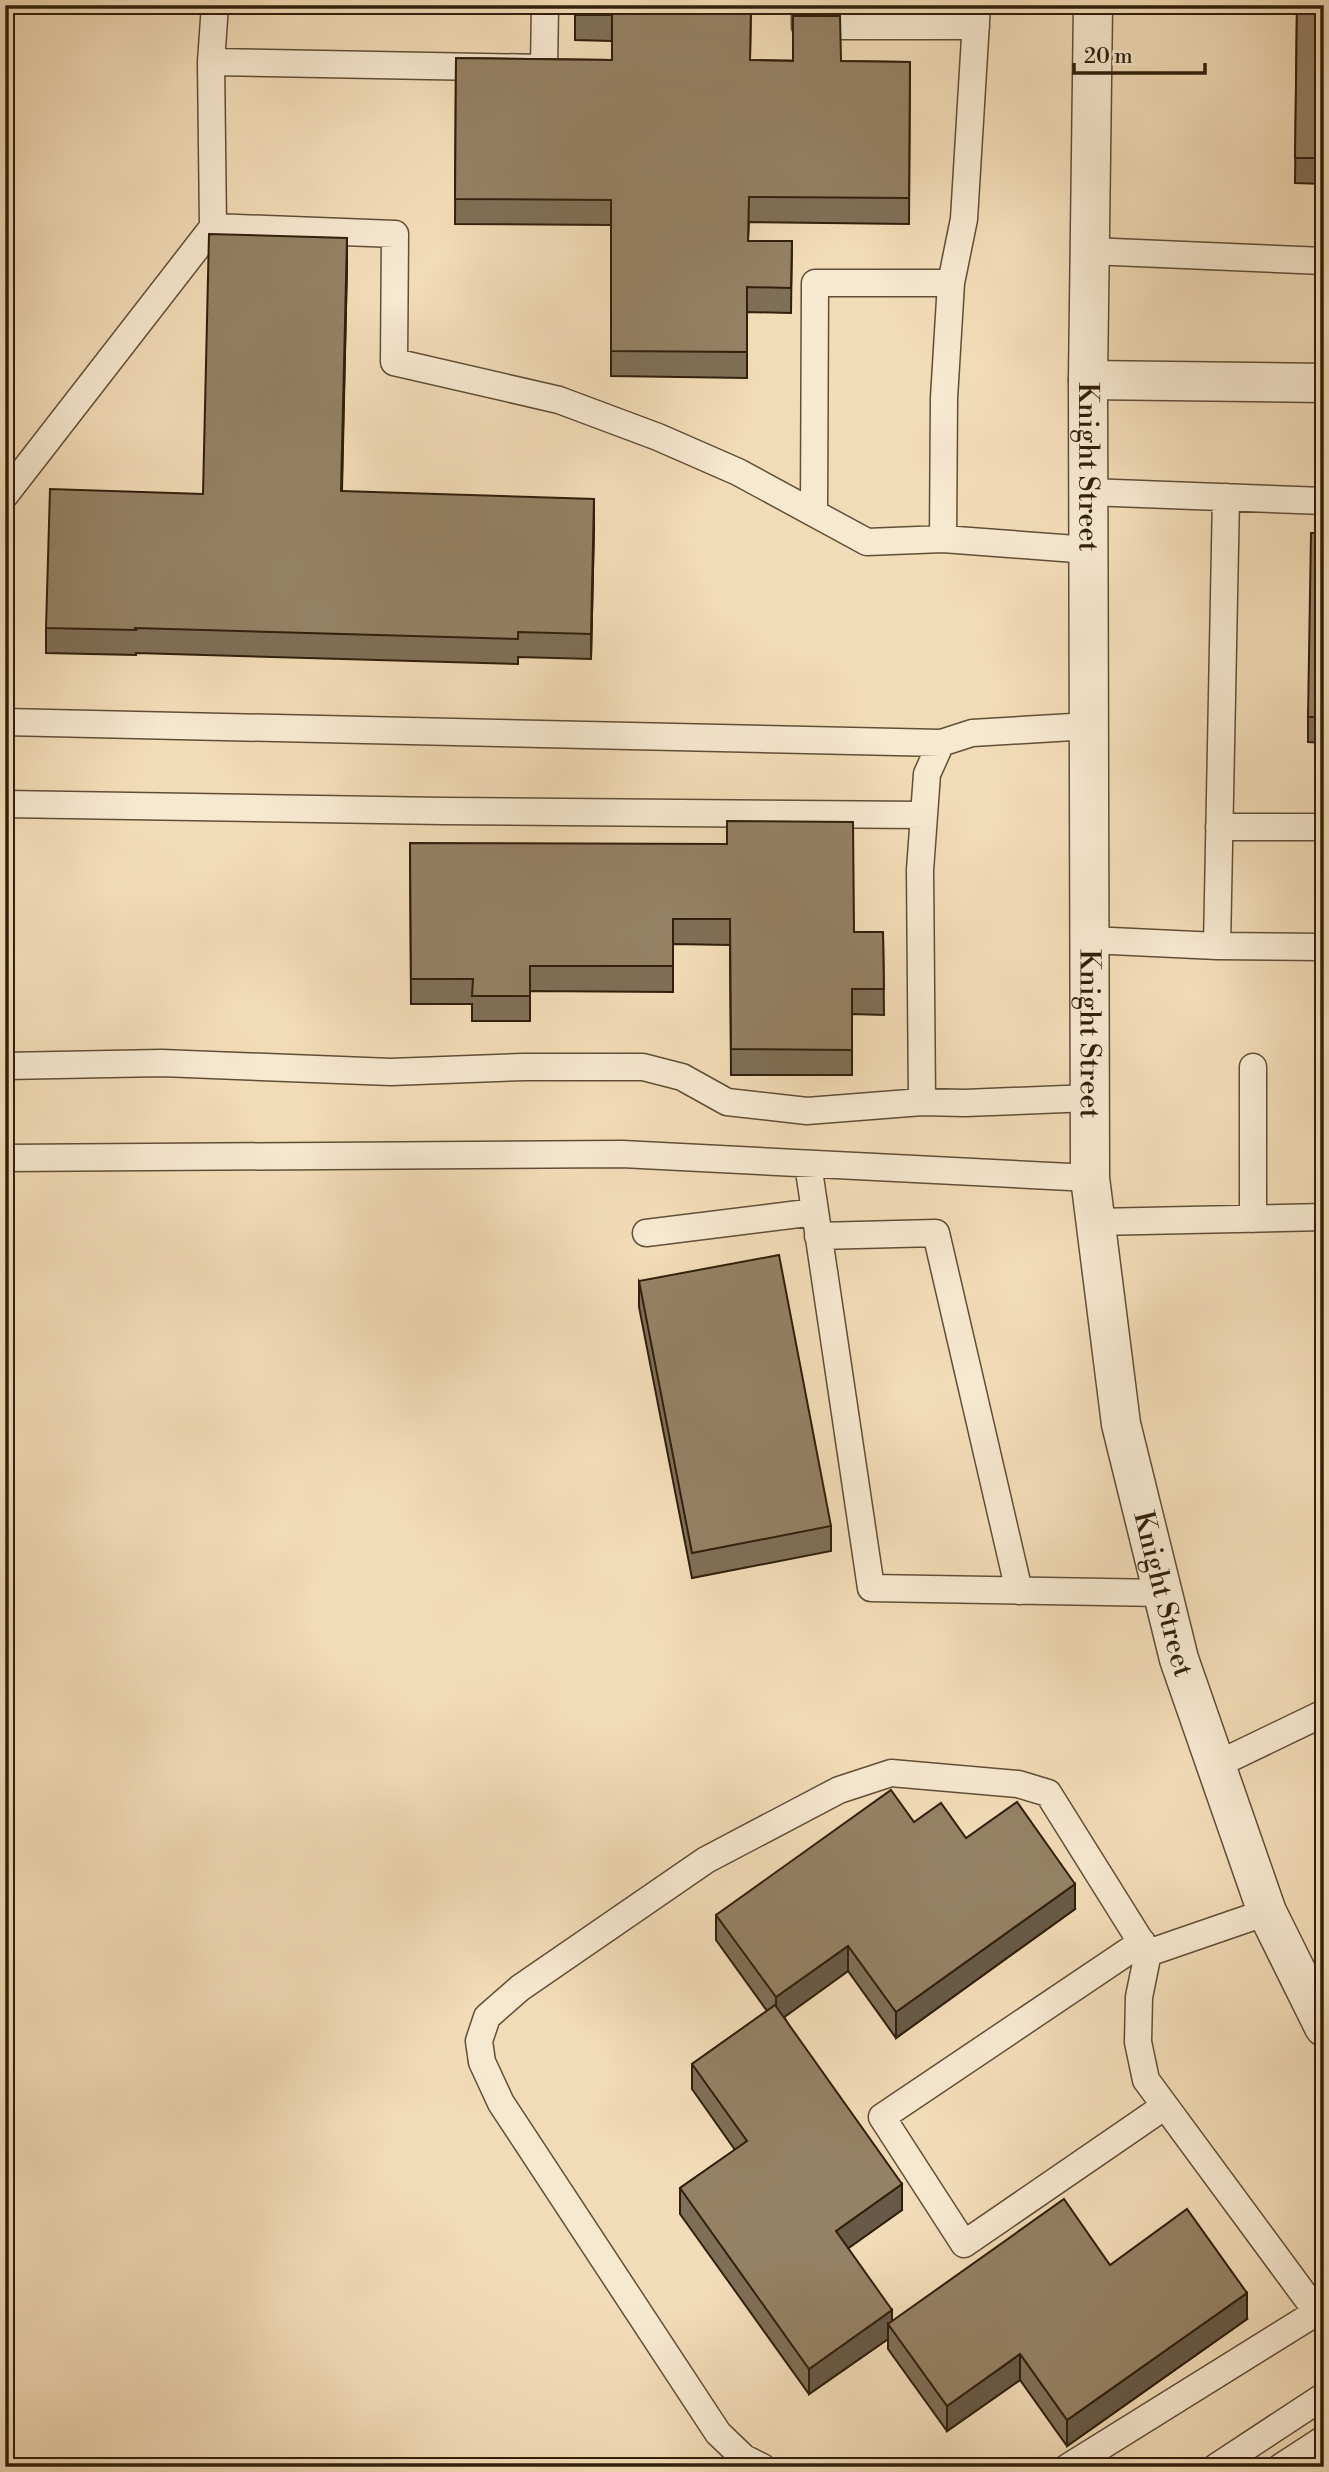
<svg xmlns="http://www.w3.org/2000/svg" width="1329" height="2472" font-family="'Libre Bodoni',serif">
<rect width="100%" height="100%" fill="#f2dcb7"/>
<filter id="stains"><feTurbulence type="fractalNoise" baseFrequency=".00286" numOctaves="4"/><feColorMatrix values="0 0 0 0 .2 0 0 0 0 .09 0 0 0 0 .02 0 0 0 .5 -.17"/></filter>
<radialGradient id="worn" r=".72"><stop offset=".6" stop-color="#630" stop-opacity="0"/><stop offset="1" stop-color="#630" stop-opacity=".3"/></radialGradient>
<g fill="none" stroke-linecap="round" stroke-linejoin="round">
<g stroke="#614e37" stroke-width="29">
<path id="service" d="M215 5 211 62 213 227 395 234 394 362 559 400 658 437 738 472 867 542 943 539
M805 5V26H976
M977 5 964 219 951 283 944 398 943 539 1089 550
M211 62 544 68 545 5
M1090 251 1324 261
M1089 492 1324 501
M5 495 213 227
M814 513 815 283H951
M5 722 941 743
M1089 726 972 733 941 743 927 774 920 870 922 1102 965 1103 1090 1098
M5 804 444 811 924 815
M1219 827H1324
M1090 940 1217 946 1324 947
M1217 946 1226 497
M5 1066 162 1063 391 1072 524 1067H643L682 1077 727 1102 807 1111 922 1102
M5 1158 622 1154 1090 1178
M808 1164 871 1588 1163 1593
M1253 1219V1067
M1095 1222 1324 1217
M646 1233 815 1212
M818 1236 936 1233 1019 1591
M1216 1765 1324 1713
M1142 1942 882 2117 964 2244 1165 2106
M1148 1953 1267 1912
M762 2467 744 2458 718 2433 501 2103 482 2062 479 2041 487 2017 520 1988 706 1860 839 1790 891 1773 1018 1784 1048 1793 1148 1953 1139 1997 1138 2042 1146 2080 1317 2312 1068 2467
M1216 2467 1324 2396
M1281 2467 1324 2439"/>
</g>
<g stroke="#614e37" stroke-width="41">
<path id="minor" d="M1088 380 1324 383"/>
</g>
<g stroke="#614e37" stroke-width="41">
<g id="tertiary">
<path id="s1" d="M1093 5 1088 380 1090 1178 1121 1424 1179 1659 1267 1912 1324 2027"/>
</g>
</g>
<use href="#service" stroke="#f7e8d0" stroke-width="26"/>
<use href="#minor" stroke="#f7e8d0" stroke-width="38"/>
<use href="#tertiary" stroke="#f7e8d0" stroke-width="38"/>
</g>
<path fill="#806f57" stroke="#311f0c" stroke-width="2" d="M575 5H751L750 60 910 62 909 224 749 222 748 241H792L791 313 747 312V378L611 376V225L455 224 456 58 612 60V41L575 40Z
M1297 5H1324V184L1295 183Z
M347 264 342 491 594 525 591 659 518 657V664L136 653V655L46 653V628L203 494Z
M1324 533V743L1308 742V717Z
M410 843 854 932H883L884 1015 852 1014V1075H731L730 945 673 944V992L530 991V1021H472V1004H411Z
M639 1281 831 1526V1551L692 1578 639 1307Z
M914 1822 966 1838 1075 1909 896 2038 848 1971 784 2017 902 2210 848 2248 892 2321 1110 2265 1247 2319 1067 2446 1020 2380 947 2431 888 2349V2339L809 2394 680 2214V2188L735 2150 692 2089V2064L767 2011 716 1940V1915Z"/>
<path fill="#685a47" stroke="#311f0c" stroke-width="2" d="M347 238V264L341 517V491Z
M594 499V525L591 659V634Z
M1075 1884V1909L896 2038V2012Z
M848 1946V1971L776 2023V1997Z
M902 2184V2210L836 2257V2231Z
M1247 2293V2319L1067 2446V2420Z
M892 2310V2329L888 2324V2339L809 2394V2369Z
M1020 2354V2380L947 2431V2406Z"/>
<path fill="#958165" stroke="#311f0c" stroke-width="2" d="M575 5H751L750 60 793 61V16H840L841 61 910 62 909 198 749 197 748 241H792L791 288 747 287V352L611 351V200L455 199 456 58 612 60V15H575Z
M1297 5H1324V158H1295Z
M209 234 347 238 341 491 594 499 591 634 518 632V639L135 628 136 630 46 628 50 489 203 494Z
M1311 533H1324V717H1308Z
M727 821 853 822 854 932H883L884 989H852V1050L731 1049 730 919H673V966H530V996H472L473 979H411L410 843 727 844Z
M779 1255 831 1526 692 1553 639 1281Z
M891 1790 914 1822 941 1803 966 1838 1017 1802 1075 1884 896 2012 848 1946 776 1997 716 1915Z
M775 2005 902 2184 836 2231 892 2310 809 2369 680 2188 747 2141 692 2064Z
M1064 2199 1110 2265 1187 2209 1247 2293 1067 2420 1020 2354 947 2406 888 2324Z"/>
<g text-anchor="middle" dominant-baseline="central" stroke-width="5" stroke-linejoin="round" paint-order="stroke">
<g font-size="28" fill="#311f0c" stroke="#f7e8d0">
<text stroke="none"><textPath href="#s1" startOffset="462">Knight Street</textPath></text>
<text stroke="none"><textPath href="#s1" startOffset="1029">Knight Street</textPath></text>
<text stroke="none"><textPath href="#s1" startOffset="1596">Knight Street</textPath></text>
</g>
</g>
<rect width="1329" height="2472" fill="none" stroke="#f2dcb7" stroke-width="28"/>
<rect x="7" y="7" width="1315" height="2458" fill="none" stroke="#311f0c" stroke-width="3.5"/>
<rect x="14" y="14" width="1301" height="2444" fill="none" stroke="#311f0c" stroke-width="2"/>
<path d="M1074 63v10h131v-10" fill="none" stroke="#311f0c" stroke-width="3.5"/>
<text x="1084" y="63" font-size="21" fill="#311f0c" stroke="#f7e8d0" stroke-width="5" paint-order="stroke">20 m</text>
<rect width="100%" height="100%" filter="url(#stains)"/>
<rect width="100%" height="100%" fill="url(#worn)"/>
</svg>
